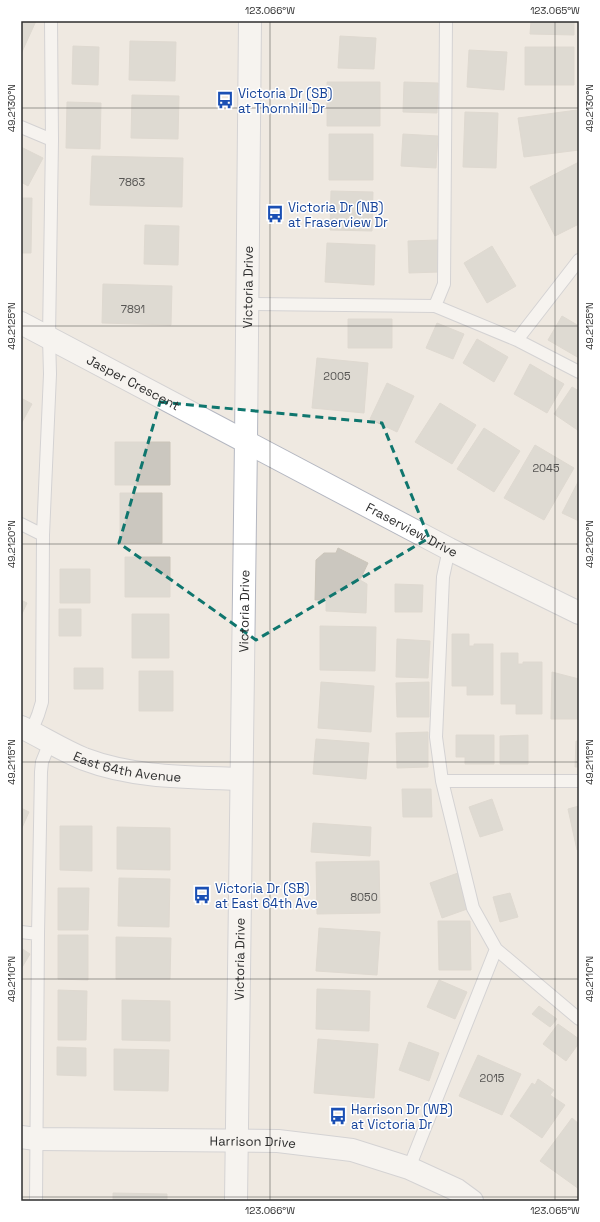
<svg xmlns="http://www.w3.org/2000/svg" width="600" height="1222" font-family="'Space Grotesk',sans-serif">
<rect width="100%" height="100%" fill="#efe9e1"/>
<path fill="#cbc7bf" stroke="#cbc5ba" d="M21 21H36L21 54Z
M531 21H574V35L530 34Z
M340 36 376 38 374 69 338 68Z
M130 41 176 42 175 81 129 80Z
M73 46 99 47 98 85 72 84Z
M525 47H574V85H525Z
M469 50 507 52 504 90 467 87Z
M327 82H380V126H327Z
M404 82 438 83 437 113 403 112Z
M132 95 179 96 178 139 131 138Z
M67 102 101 103 100 149 66 148Z
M577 110 579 123V150L524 157 518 118Z
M465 112 498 113 496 168 463 167Z
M329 134H373V180H329Z
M403 134 438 136 436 168 401 166Z
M21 147 43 158 28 186 21 182Z
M92 156 183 158 182 207 90 205Z
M579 162V224L555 236 530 187Z
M331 191 373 192 372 231 330 230Z
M21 198H32L31 253H21Z
M145 225 179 226 178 265 144 264Z
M438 240 439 272 409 273 408 241Z
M327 243 375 245 374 285 325 282Z
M492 246 516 286 487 303 464 263Z
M103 284 172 286 171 325 102 323Z
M562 316 579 326V358L548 340Z
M348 319H392V348H348Z
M437 323 464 334 453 359 426 348Z
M477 339 508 357 494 382 463 363Z
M317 358 368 363 364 413 312 408Z
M530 364 564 384 547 413 514 394Z
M387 383 414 396 397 432 370 419Z
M572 387 579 391V431L554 414Z
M21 398 32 404 21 424Z
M440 403 476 425 452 464 415 442Z
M484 428 520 451 494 492 457 469Z
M115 442H170V485H115Z
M535 445 574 468 544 520 504 498Z
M578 482H579V521L562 513Z
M120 493H162V543H120Z
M338 548 368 563 360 580 367 584 366 613 326 611V600H315L316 560 324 553H336Z
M125 557H170V597H125Z
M60 569H90V603H60Z
M395 584 423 585 422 612H395Z
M21 600 27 603 21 616Z
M59 609H81V636H59Z
M132 614H169V658H132Z
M320 626 376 627 375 671 320 670Z
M452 634H469V646H474V644H493V695H467V686H452Z
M397 639 430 641 428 678 396 677Z
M501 653H518V664H523V662H542V714H516V704H501Z
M74 668H103V689H74Z
M139 671H173V711H139Z
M552 672 579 679V719H551Z
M321 682 374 686 371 732 318 728Z
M429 682V717H397L396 683Z
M428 732V767L397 768 396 733Z
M456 735H494V764H465V757H456Z
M528 735V764H500V736Z
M316 739 369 743 366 779 313 774Z
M576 741H579V767H575Z
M402 789H431L432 817H403Z
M492 799 503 830 480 837 469 807Z
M579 806V849L577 850 568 809Z
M21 808 29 812 21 830Z
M313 823 371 827 370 856 311 852Z
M60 826H92V871L60 870Z
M117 827 170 828V870L117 869Z
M379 861 380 913 317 914 316 862Z
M458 873 470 908 442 918 430 883Z
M119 878 170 879 169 927 118 926Z
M58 888H89L88 930H58Z
M510 893 518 917 500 922 493 897Z
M438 921H470L471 970H439Z
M319 928 380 932 377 975 316 971Z
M58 935H88V980L58 979Z
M116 937 171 938 170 979H116Z
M21 948 30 954 21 969Z
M439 980 467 992 455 1019 427 1007Z
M317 989 370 991 369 1031 316 1029Z
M58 990 87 991 86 1040H58Z
M122 1000 170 1001V1041L122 1040Z
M539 1006 557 1019 550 1027 532 1014Z
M558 1024 579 1039V1043L566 1061 543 1044Z
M318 1039 378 1044 374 1098 314 1093Z
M409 1042 439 1053 429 1081 399 1070Z
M57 1047 86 1048V1076L57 1075Z
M114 1049 169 1050 168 1091 114 1090Z
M478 1055 521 1074 502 1115 459 1096Z
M538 1079 554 1090 550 1095 565 1105 542 1138 510 1116 532 1083 535 1085Z
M572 1118 579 1124V1189L540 1161Z
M113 1193 167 1194V1201H113Z"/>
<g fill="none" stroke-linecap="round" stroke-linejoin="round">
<g stroke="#b4b7c1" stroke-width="14">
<path id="service" d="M21 127 52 140
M247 304 435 306 517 340 579 372
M435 306 444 284 446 21
M517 340 579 260
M21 524 43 535
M449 549 443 577 436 737 442 781 473 908 496 949 579 1019
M31 732 38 715 42 702 43 535 50 374 49 337 52 140 51 21
M442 781H579
M21 932 38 934
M409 1168 496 949
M36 1201 38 934 41 772 42 762 50 742"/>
</g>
<g stroke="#b4b7c1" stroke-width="24">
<g id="minor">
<path id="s1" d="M21 323 449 549 579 613"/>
<path id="s2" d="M21 727C42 737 62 750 84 759 134 778 188 777 241 779"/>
<path id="s3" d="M21 1137 36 1139 278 1141 352 1150 409 1168 457 1190 472 1201"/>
</g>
</g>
<g stroke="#b4b7c1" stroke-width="24">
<g id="tertiary">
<path id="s4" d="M236 1201 246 441 250 21"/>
</g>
</g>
<use href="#service" stroke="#fff" stroke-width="12"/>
<use href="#minor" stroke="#fff" stroke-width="22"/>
<use href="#tertiary" stroke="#fff" stroke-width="22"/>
</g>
<path d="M0 0H600V1222H0ZM160 402 382 423 429 538 256 640 119 543Z" fill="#efe9e1" fill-opacity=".55" fill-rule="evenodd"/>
<path fill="none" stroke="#0f766e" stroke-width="3" stroke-dasharray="8 5" stroke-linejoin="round" d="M160 402 382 423 429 538 256 640 119 543Z"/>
<path fill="none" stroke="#2e2e2e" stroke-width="1" stroke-opacity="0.45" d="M270 21V1201M555 21V1201M21 108H579M21 326H579M21 544H579M21 762H579M21 979H579M21 1197H579"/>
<defs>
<g id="bus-bare" transform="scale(1.38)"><path d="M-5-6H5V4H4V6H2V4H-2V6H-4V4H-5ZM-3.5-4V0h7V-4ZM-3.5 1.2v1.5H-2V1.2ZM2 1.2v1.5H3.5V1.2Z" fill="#1a4fb4" stroke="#fff" stroke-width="2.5" paint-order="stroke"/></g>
</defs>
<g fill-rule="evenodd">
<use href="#bus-bare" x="225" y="100"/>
<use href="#bus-bare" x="275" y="214"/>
<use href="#bus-bare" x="202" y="895"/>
<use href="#bus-bare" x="338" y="1116"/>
</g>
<g text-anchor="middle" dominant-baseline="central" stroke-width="3" stroke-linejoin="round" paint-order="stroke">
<g font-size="11" fill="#555452">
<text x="132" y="182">7863</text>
<text x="133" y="309">7891</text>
<text x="337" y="376">2005</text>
<text x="546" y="468">2045</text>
<text x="364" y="897">8050</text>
<text x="492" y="1078">2015</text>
</g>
<g font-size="13" fill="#164399" stroke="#fff" text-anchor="start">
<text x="238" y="93">Victoria Dr (SB)<tspan x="238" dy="15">at Thornhill Dr</tspan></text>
<text x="288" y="207">Victoria Dr (NB)<tspan x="288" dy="15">at Fraserview Dr</tspan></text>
<text x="215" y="888">Victoria Dr (SB)<tspan x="215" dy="15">at East 64th Ave</tspan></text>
<text x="351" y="1109">Harrison Dr (WB)<tspan x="351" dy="15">at Victoria Dr</tspan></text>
</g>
<g font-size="13" fill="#2e2e2e" stroke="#fff">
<text stroke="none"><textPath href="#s4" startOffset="914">Victoria Drive</textPath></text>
<text stroke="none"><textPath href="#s1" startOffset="127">Jasper Crescent</textPath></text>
<text stroke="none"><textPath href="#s1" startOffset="442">Fraserview Drive</textPath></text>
<text stroke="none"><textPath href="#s4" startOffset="590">Victoria Drive</textPath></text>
<text stroke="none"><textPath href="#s2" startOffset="115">East 64th Avenue</textPath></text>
<text stroke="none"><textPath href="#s4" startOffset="242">Victoria Drive</textPath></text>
<text stroke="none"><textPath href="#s3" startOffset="232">Harrison Drive</textPath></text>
</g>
</g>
<rect width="600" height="1222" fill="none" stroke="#ffffff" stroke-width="44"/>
<rect x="22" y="22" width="556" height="1178" fill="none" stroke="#2e2e2e" stroke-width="1.5"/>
<g font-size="10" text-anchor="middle" fill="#2e2e2e">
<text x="270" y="14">123.066°W</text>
<text x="555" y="14">123.065°W</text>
<text transform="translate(11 108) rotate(-90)" y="4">49.2130°N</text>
<text transform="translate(589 108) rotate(-90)" y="4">49.2130°N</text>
<text transform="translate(11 326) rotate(-90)" y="4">49.2125°N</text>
<text transform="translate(589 326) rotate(-90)" y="4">49.2125°N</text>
<text transform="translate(11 544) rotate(-90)" y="4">49.2120°N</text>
<text transform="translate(589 544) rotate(-90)" y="4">49.2120°N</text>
<text transform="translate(11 762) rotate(-90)" y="4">49.2115°N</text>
<text transform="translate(589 762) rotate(-90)" y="4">49.2115°N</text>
<text transform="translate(11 979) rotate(-90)" y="4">49.2110°N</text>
<text transform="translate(589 979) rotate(-90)" y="4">49.2110°N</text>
<text x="270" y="1214">123.066°W</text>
<text x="555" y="1214">123.065°W</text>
</g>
</svg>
